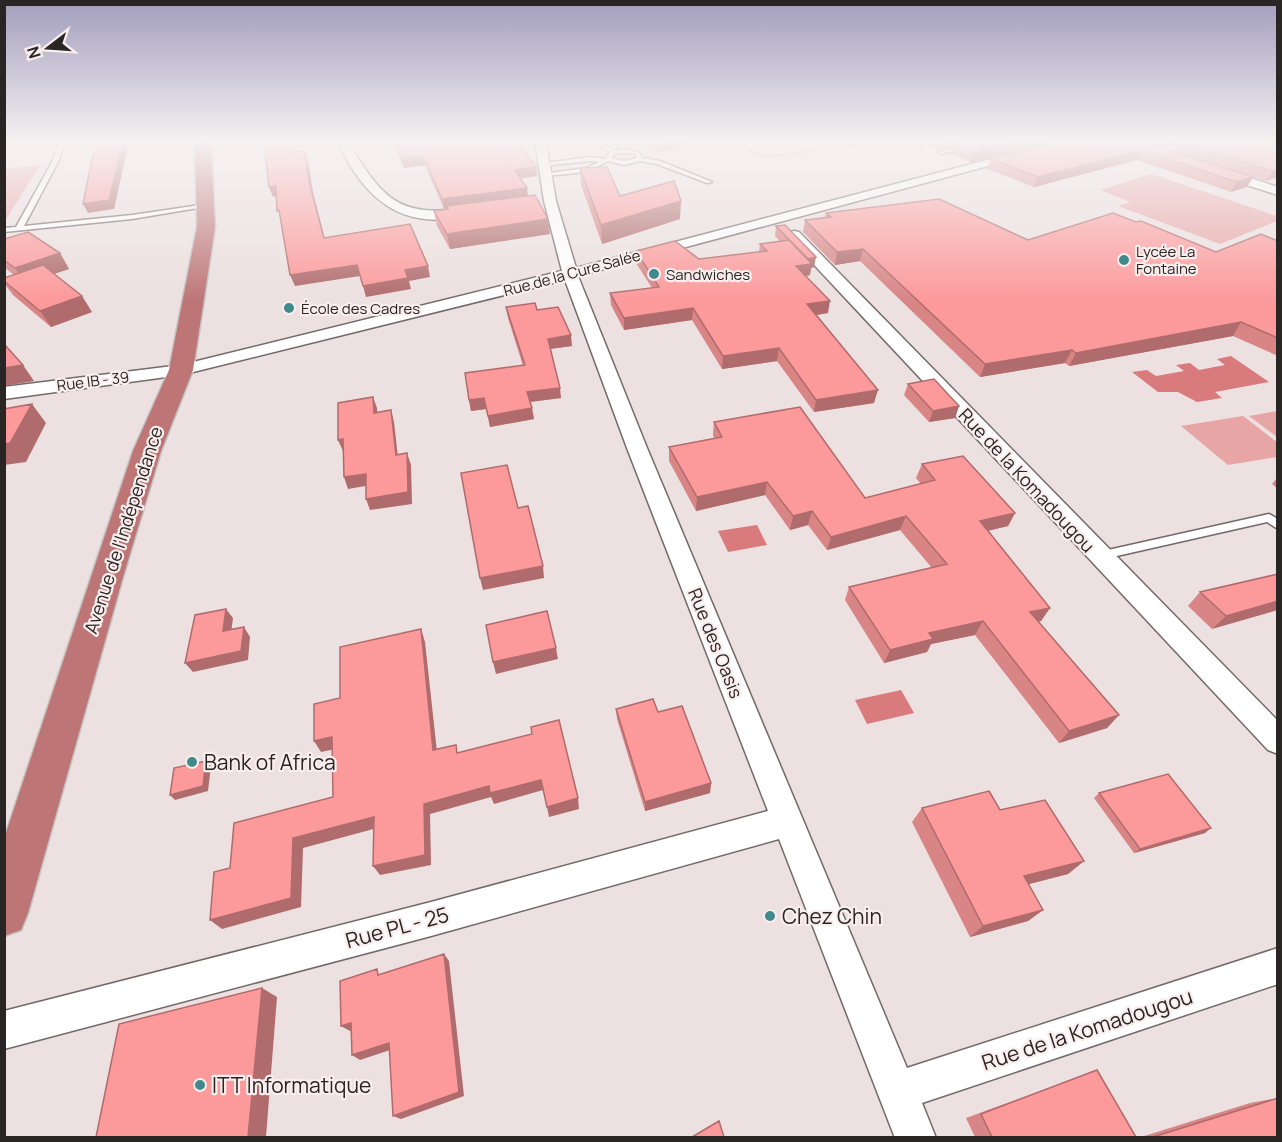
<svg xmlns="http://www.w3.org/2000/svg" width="1282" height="1142" font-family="Manrope,sans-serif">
<rect width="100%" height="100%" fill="#ece0e0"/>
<path fill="#e8a5a5" d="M40 165 5 221V169Z
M1151 174 1277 216V221L1220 244 1118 206 1130 202 1100 190Z
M1277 411V437L1249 416Z
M1243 416 1277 442V457L1228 465 1181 426Z"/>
<path fill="#d97a7d" d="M1231 356 1269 382 1215 392 1222 398 1197 402 1178 392H1158L1132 372 1147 370 1156 376 1184 371 1176 365 1190 363 1199 370 1225 365 1217 359Z
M757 525 767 545 728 552 718 531Z
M901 690 914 713 867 724 855 700Z"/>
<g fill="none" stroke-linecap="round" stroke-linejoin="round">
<g stroke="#736969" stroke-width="3">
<path id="lane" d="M60 142H65L58 162 24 226 132 215 207 204 210 206 132 219 4 232V228L16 227 52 162Z
M596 142H601L616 151 622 149 639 152 642 158 660 161 712 182 707 183 657 164 640 161 624 165 608 161 587 172 545 176 542 174 586 168 599 162 591 161 542 166 544 163 591 157 605 159 610 152ZM622 153 635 154 637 158 624 161 611 158 614 154Z
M979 142H987L941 154 938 152Z
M1187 142H1194L1161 153 1156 152Z
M1269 514 1278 519V529L1267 522 1099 560 1093 556 1099 552Z"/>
</g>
<g stroke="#736969" stroke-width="3">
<path id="street" d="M338 142H348C383 199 397 218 467 208L474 212C468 218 456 218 447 219 392 225 359 189 338 142Z
M535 142H546L556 201 576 268 1055 142H1071L1070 144 578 276 647 448 907 1068 1278 948V984L922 1103 936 1138H895L779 839 431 936 4 1049V1011L431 902 768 811 627 448 565 280 181 375 4 399V387L181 365 562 271 544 201Z
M1219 168 1278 187V195L1215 175V169Z
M794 231 799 232 1278 721V754L1268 750 789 238 787 235 789 232Z"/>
</g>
<g stroke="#c3c2c2" stroke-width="3">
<path id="highway" d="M195 142H211L215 227 193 370 161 451 123 577 28 913 21 930 4 936V839L133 451 169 370 197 227Z"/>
</g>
<path stroke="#898181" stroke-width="2" stroke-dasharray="1.5 1.5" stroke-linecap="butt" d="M729 142 764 157 863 144H893L926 150"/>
<use href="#lane" fill="#fff" fill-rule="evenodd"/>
<use href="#street" fill="#fff" fill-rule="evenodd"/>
<use href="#highway" fill="#bd7576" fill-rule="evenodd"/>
</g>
<path fill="#d98485" d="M392 142H518L536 167 537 176 521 178 528 196 548 219 550 234 450 249 437 226 434 211 447 208 444 209 425 165 404 168Z
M635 142H694L658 152Z
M921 142H1048L971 162 951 154 953 146 940 149Z
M1144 142 1253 177 1247 187 1231 192 1137 160 1034 187 987 169 991 159Z
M1145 142H1278V177L1266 181 1174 151 1178 144 1163 147Z
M580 168 620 196 680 219 602 244 581 185Z
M826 213 1028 240 1136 222 1216 252 1278 241V356L1233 336 1069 366 1065 363 980 377 860 261 835 265 803 232 805 220 825 217Z
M785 225 814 267 811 268 810 275 806 276 828 313 815 315 874 403 814 412 777 361 722 369 692 320 624 330 611 305 610 293 652 288 636 263V251L699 259 759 252 760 244 780 241 775 236 776 226Z
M4 239 60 253 69 269 54 274 92 312 51 327 13 295 4 283V278L14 275 4 267Z
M506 307 537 310 572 346 550 349 561 398 530 402 534 419 490 427 486 409 471 411 469 400 523 366 508 318Z
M908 384 959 406 955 418 929 422 904 395Z
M714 422 865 498 921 484 916 478 922 464 1015 513 1008 526 988 531 1050 608 1041 621 1038 622 1119 715 1107 728 1059 743 975 635 931 644 927 652 884 663 845 600 849 587 932 568 900 530 827 550 808 525 790 530 765 495 696 511 669 461V447L714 438 713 435Z
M1278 477V489L1272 484Z
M1278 574 1212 629 1188 606 1200 592Z
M616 709 658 712 711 783 710 793 645 811 617 719Z
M1099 793 1205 833 1134 853 1094 798Z
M922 808 1084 861 1068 874 1028 884 1043 910 1028 921 970 937 912 822Z
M1097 1070 1136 1137H975L966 1118 1078 1077Z
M1278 1098V1137H1141L1250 1103Z"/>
<path fill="#b06b6c" d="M123 142H129L114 209 88 213 83 204Z
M658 142H694L658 152Z
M942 142H971L954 144 953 146 940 149Z
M1015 142H1048L971 162 974 152Z
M1166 142H1179L1178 144 1163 147Z
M1142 150 1137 160 1034 187 1038 177Z
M305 151 308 160 313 192 327 248 309 182Z
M423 156 425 165 404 168 402 159Z
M536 167 537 176 516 179 515 170Z
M1278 169V177L1266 181 1272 171Z
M1253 177 1247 187 1231 192 1236 182Z
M276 186 280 196 273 197 269 187Z
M527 188 528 198 446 206 447 208 444 209 442 199Z
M681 201 680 219 602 244 601 225Z
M548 219 550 234 450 249 447 234Z
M863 249 860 261 835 265 837 252Z
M60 253 69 269 26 283 15 268Z
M816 257 814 267 811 268 810 275 794 278 796 266 807 264 808 259Z
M357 265 360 276 295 286 290 275Z
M428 266 430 277 409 281 411 289 366 297 363 286 405 270Z
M82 296 92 312 51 327 40 311Z
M830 301 828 313 805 317 807 304Z
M693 308 692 320 624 330V318Z
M1241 322 1233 336 1069 366 1076 353Z
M571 335 572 346 549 349 548 339Z
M779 348 777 361 722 369 723 356Z
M1072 350 1065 363 980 377 985 364Z
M23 365 34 381 4 386V368Z
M560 388 561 398 529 402 527 392Z
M878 390 874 403 814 412 816 400Z
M373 397 377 408 378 424 374 413Z
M484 398 486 409 471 411 469 400Z
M32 404 46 423 26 462 4 465V444Z
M959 406 955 418 929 422 933 411Z
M532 408 534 419 490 427 488 416Z
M391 410 394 422 399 466 396 455Z
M343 439V451L338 440Z
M407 453 411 465 412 504 370 510 366 499Z
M366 474 371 485 348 489 344 477Z
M767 482 765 495 696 511 697 497Z
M812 511 808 525 790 530 793 516Z
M1015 513 1008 526 973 534 980 521Z
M906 516 900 530 827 550 831 537Z
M543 566 544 578 483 590 480 578Z
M1278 601V610L1212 629 1226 616Z
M1050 608 1041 621 1021 625 1030 612Z
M226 609 233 618 230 641 223 631Z
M983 621 975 635 931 644 927 652 884 663 890 650 929 633Z
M244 627 250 637 248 660 193 672 185 663Z
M421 629 425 642 438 761 433 750Z
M556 648 558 659 496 674 493 662Z
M1119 715 1107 728 1059 743 1069 731Z
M332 737 340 748 321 752 314 741Z
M206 761 211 766 208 791 175 800 170 795Z
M541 780 543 790 494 804 491 797 430 814 431 865 380 875 373 866 424 804 489 786Z
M711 783 710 793 645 811V802Z
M578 798 579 809 549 817 547 807Z
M374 817 381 827 303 848 301 907 222 929 210 920 293 838Z
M1211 828 1205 833 1134 853 1140 849Z
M1084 861 1068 874 1010 889 1024 876Z
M1043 910 1028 921 970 937 983 926Z
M444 954 449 961 464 1096 401 1119 393 1116Z
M262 988 277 997 266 1137H248Z
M351 1023 359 1028 350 1031 341 1026Z
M389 1043 396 1048 360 1060 352 1055Z"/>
<path fill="#fc999b" stroke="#b06b6c" stroke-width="1.5" d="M98 142H123L109 200 83 204 92 159Z
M264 142H289L292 152 305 151 309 182 324 238 410 224 428 266 405 270 408 278 363 286 357 265 290 275 279 210 277 211 276 186 269 187Z
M394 142H518L536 167 515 170 527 188 442 199 423 156 402 159Z
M964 142H1015L974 152 954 144Z
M1056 142H1144L1253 177 1236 182 1142 150 1038 177 991 159Z
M1179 142H1278V169L1272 171Z
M607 167 620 196 674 181 681 201 601 225 580 168Z
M535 195 548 219 447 234 434 211 448 209 446 206Z
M939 199 1028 240 1113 213 1136 222 1141 221 1216 252 1261 234 1278 241V338L1241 322 1076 353 1072 350 985 364 863 249 837 252 805 220 831 217 826 213Z
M785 225 816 257 808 259 776 226Z
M28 232 60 253 15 268 4 260V239Z
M789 240 812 264 796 266 830 301 807 304 878 390 816 400 779 348 723 356 693 308 624 318 610 293 659 287 636 251 675 241 699 259 767 251 760 244Z
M43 265 82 296 40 311 4 281V278Z
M535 303 537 310 558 307 571 335 548 339 560 388 527 392 532 408 488 416 484 398 469 400 465 373 525 365 506 307Z
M4 344 23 365 4 368Z
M934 379 959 406 933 411 908 384Z
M373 397 374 413 391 410 396 455 407 453 408 492 366 499V474L344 477 343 439 338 440V403Z
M32 404 10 443 4 444V409Z
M800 407 865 498 935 480 922 464 963 456 1015 513 980 521 1050 608 1030 612 1119 715 1069 731 983 621 929 633 933 639 890 650 849 587 947 564 906 516 831 537 812 511 793 516 767 482 697 497 669 447 722 437 714 422Z
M507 465 518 508 528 506 543 566 480 578 461 473Z
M1278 574V601L1226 616 1200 592Z
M226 609 223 631 244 627 241 651 185 663 195 615Z
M547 611 556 648 493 662 486 625Z
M421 629 433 750 456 745 457 753 532 734 531 727 559 720 578 798 547 807 541 780 490 793 489 786 424 804 425 855 373 866 374 817 293 838 291 898 210 920 214 872 230 868 234 823 333 797 332 737 314 741V704L340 698V647Z
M653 699 658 712 682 706 711 783 645 802 616 709Z
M206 761 203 786 170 795 174 768Z
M1168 774 1211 828 1140 849 1099 793Z
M989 791 1000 810 1045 800 1084 861 1024 876 1043 910 983 926 922 808Z
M444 954 459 1092 393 1116 389 1043 352 1055 351 1023 341 1026 340 981 377 969 378 975Z
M262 988 248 1137H96L119 1024Z
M1097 1070 1136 1137H992L981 1114Z
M1278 1098V1137H1153Z
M719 1121 724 1137H692Z"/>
<linearGradient id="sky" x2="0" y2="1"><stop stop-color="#a29dbd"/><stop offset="0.47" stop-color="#f6f1f1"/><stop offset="1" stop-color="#f6f1f1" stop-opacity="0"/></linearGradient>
<rect width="1282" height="301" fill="url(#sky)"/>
<g fill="#418a8c" stroke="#f9eeed" stroke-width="2">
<circle cx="1124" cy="260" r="6"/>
<circle cx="654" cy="274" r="6"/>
<circle cx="289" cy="308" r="6"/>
<circle cx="192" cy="762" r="6"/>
<circle cx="770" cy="916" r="6"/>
<circle cx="200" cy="1085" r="6"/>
</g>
<g text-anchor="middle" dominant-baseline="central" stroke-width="4.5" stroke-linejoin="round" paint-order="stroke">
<g font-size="15" fill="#292525" stroke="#f9eeed" text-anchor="start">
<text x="1136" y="251">Lycée La<tspan x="1136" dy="17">Fontaine</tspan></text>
<text x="666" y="274">Sandwiches</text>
<text x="301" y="308">École des Cadres</text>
</g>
<g font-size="15" fill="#292525" stroke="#f9eeed">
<text transform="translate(572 273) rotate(-15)">Rue de la Cure Salée</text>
<text transform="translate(93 381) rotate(-7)">Rue IB - 39</text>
</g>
<g font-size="18" fill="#292525" stroke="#f9eeed">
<text transform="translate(1027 480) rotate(47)">Rue de la Komadougou</text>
<text transform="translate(123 530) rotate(-72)">Avenue de l'Indépendance</text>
<text transform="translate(716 643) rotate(68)">Rue des Oasis</text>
</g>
<g font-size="21" fill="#292525" stroke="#f9eeed" text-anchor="start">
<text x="204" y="762">Bank of Africa</text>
<text x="782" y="916">Chez Chin</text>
<text x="212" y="1085">ITT Informatique</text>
</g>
<g font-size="21" fill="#292525" stroke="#f9eeed">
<text transform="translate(397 927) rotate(-15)">Rue PL - 25</text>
<text transform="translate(1087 1029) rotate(-18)">Rue de la Komadougou</text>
</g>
</g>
<rect width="1282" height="1142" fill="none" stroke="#292525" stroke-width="12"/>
<g transform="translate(48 48) rotate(253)" stroke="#f9eeed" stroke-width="4.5" paint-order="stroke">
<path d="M0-4.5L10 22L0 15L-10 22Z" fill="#292525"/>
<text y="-9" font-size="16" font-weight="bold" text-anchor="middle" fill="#292525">N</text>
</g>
</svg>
